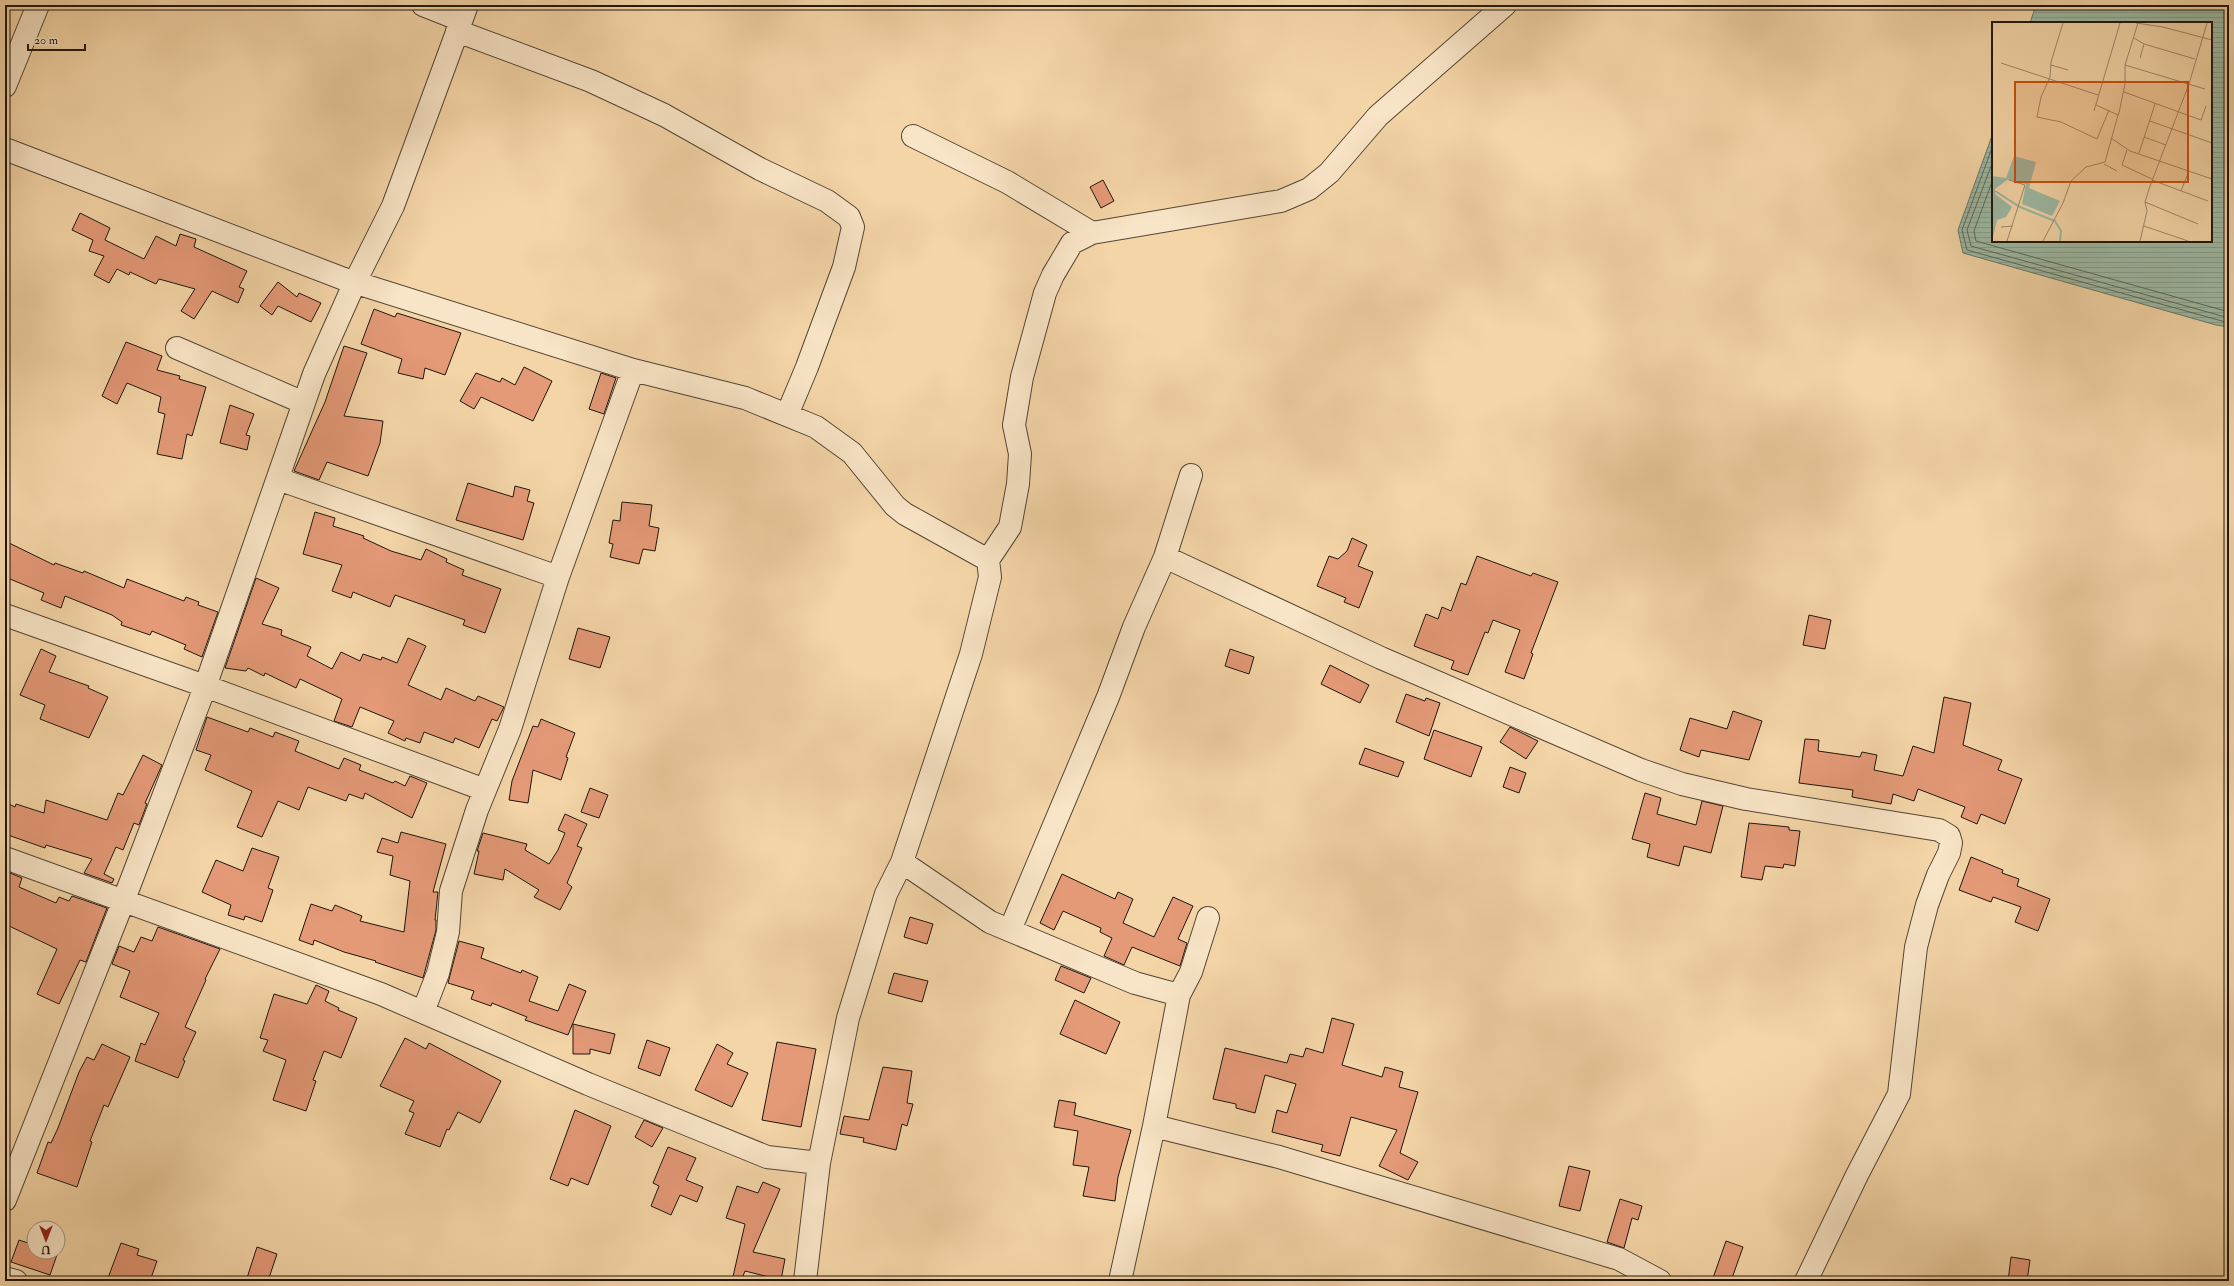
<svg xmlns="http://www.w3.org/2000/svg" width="2234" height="1286" font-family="'IM FELL Double Pica',serif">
<defs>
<pattern id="water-rules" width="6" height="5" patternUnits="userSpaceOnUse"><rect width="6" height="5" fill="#9cb9a4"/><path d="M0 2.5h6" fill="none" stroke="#869e8c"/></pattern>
</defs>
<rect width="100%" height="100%" fill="#f4d5a7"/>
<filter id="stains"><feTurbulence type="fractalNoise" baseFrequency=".005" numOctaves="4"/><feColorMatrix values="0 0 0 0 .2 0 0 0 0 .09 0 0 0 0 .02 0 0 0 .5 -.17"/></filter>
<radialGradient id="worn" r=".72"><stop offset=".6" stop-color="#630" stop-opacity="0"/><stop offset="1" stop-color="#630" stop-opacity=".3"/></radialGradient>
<path fill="url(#water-rules)" stroke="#6a7868" d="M2036 5H2212L2229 10V327L2216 325 1963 253 1958 230 1993 133V241H2211V23H2030Z"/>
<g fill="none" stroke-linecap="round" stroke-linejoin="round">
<path stroke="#5e6859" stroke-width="1" d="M1993 145 1962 230 1967 250 2229 323
M1993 161 1967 230 1971 246 2229 318
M1993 179 1974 231 1976 241 2229 312"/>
</g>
<path fill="#e49977" stroke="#1f170e" d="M1103 180 1114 201 1101 208 1090 187Z
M80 213 110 228 105 240 144 259 156 236 176 246 180 234 196 239 194 247 247 271 239 287 244 289 238 303 212 291 194 319 181 311 195 289 159 279 156 284 130 272 129 275 117 269 109 283 94 275 104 256 89 251 93 240 72 230Z
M278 282 297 297 299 293 321 303 311 322 278 306 272 315 260 306Z
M374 309 395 317 397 313 461 333 445 375 425 368 423 379 398 373 402 359 361 344Z
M126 342 162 356 157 370 180 376 179 379 206 387 192 436 187 434 182 459 157 454 165 414 158 412 161 397 127 383 117 404 102 396Z
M344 346 367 353 344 416 383 421 380 443 368 476 327 462 319 480 294 471 325 402Z
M524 367 552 381 533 421 481 397 474 409 460 401 476 373 500 382 502 378 515 385Z
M601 373 616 378 604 414 589 409Z
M230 405 254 414 246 435 250 436 247 450 220 443Z
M468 483 513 497 515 486 530 490 527 501 534 503 523 540 456 520Z
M622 502 652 505 649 526 659 528 655 551 643 549 639 564 610 557 613 544 609 543 613 520 620 521Z
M315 512 335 518 333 526 364 536 363 538 391 551 421 560 426 549 447 559 446 562 464 570 462 575 501 589 485 633 463 625 465 620 395 595 390 607 353 592 351 598 332 591 342 565 303 554Z
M1352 538 1367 545 1358 566 1373 572 1359 608 1344 602 1346 598 1317 586 1329 556 1338 559 1347 551Z
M5 541 54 565 55 563 83 573 84 571 124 588 127 579 184 601 186 597 199 602 198 605 218 612 202 657 184 649 186 645 152 631 150 635 121 625 122 622 112 615 65 596 61 608 41 600 44 593 5 577Z
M1477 556 1531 576 1533 573 1558 582 1531 653 1533 654 1524 679 1505 672 1520 630 1493 620 1488 633 1485 632 1468 675 1451 669 1454 661 1414 646 1426 614 1438 619 1442 607 1451 611 1461 583 1466 585Z
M256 578 279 588 262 624 282 630 281 635 311 647 307 656 332 669 341 652 360 661 363 654 381 660 382 657 397 663 408 638 426 646 408 685 441 700 446 688 475 701 478 696 504 707 497 721 492 719 479 748 455 738 453 743 424 732 420 743 406 738 405 741 388 733 394 721 360 707 352 727 334 721 342 699 300 679 296 688 265 673 264 676 248 668 246 671 225 668Z
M1809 615 1831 620 1825 649 1803 645Z
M578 628 610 637 600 668 569 659Z
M41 649 56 656 49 672 89 686 88 688 108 697 89 738 40 719 45 705 20 695Z
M1230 649 1254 657 1249 674 1225 666Z
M1330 665 1369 685 1360 703 1321 684Z
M1406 694 1425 701 1426 698 1440 703 1429 736 1396 722Z
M1944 697 1971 703 1963 745 2002 760 1998 770 2022 779 2005 824 1981 814 1977 824 1961 817 1965 807 1918 789 1914 801 1893 794 1891 804 1852 797 1853 790 1799 783 1805 739 1819 740 1818 751 1860 757 1862 752 1877 755 1874 770 1903 776 1913 746 1934 753Z
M1733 711 1762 721 1749 760 1701 750 1699 757 1680 750 1690 718 1727 729Z
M207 717 248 732 250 728 273 737 275 732 299 741 295 751 339 769 344 758 361 765 359 770 393 783 395 781 405 786 410 776 427 783 412 818 365 793 363 799 349 794 346 801 308 787 299 810 278 801 262 837 237 827 252 791 205 770 211 755 196 750Z
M541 719 575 733 566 757 568 758 561 780 533 770 528 803 509 800 512 781 533 726 538 727Z
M1510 727 1538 741 1526 759 1500 742Z
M1434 730 1482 747 1471 777 1424 759Z
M1365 748 1404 762 1398 777 1359 764Z
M143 755 162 765 145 803 147 804 139 825 134 823 123 850 116 847 104 874 114 879 112 883 84 873 92 859 46 845 45 848 5 834V802L15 807 16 804 44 813 46 800 107 820 118 793 123 795Z
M1510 767 1526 773 1519 793 1503 787Z
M590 788 608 795 599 818 581 812Z
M1645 793 1661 798 1657 814 1696 825 1702 801 1723 806 1711 853 1684 846 1679 866 1647 857 1650 844 1632 839Z
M565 814 587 824 577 846 582 848 567 883 572 887 560 910 534 897 539 890 505 869 503 880 474 874 479 851H477L483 833 527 844 525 850 549 864 558 850 565 833 558 830Z
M1749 823 1789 827V830L1800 831 1795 866 1784 864 1783 868 1765 866 1762 880 1741 877Z
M401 832 446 844 433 892H438L435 920H436V930L423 978 375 962 376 961 344 952 314 940 313 945 299 940 311 904 332 911 335 905 362 916 360 921 404 932 410 881 390 875 393 856 377 852 382 838 398 843Z
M252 848 279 857 268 888 273 890 262 922 245 916 244 920 228 915 231 905 202 892 216 860 243 871Z
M1971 857 2003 870 2002 873 2019 879 2017 886 2050 899 2038 931 2015 922 2021 907 1993 897 1991 902 1959 890Z
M5 871 22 878 19 887 56 903 59 897 69 901 72 896 107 908 86 962 80 960 59 1004 37 994 57 949 5 924Z
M1062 874 1115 899 1118 892 1133 899 1123 923 1154 937 1173 897 1193 906 1178 939 1187 943 1180 966 1132 947 1124 965 1104 956 1112 938 1100 932 1101 928 1063 911 1054 930 1040 923Z
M910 917 933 924 927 944 904 937Z
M158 927 220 949 205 979 206 980 185 1027 196 1032 183 1060 185 1061 178 1078 135 1061 141 1043 145 1045 159 1013 120 997 130 971 112 964 119 946 134 952 141 937 152 941Z
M459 941 484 948 481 958 521 973 522 970 538 977 529 1001 558 1011 569 984 586 991 568 1035 525 1020 527 1017 492 1003 491 1006 471 999 474 991 448 983Z
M1061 966 1091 978 1084 993 1055 980Z
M894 973 928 981 922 1002 888 993Z
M316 985 329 991 325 1001 339 1008 338 1010 357 1018 341 1058 324 1051 313 1080 316 1081 306 1111 273 1100 286 1060 263 1051 268 1040 260 1038 274 994 307 1004Z
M1075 1000 1120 1022 1106 1054 1060 1034Z
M1332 1018 1354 1024 1342 1065 1382 1077 1385 1067 1403 1072 1399 1087 1418 1092 1400 1153 1418 1162 1408 1180 1379 1166 1397 1130 1351 1117 1340 1156 1321 1151 1323 1145 1272 1132 1277 1110 1287 1113 1296 1084 1265 1075 1255 1113 1236 1108V1104L1213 1099 1225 1048 1287 1063 1290 1054 1303 1057 1306 1048 1323 1053Z
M573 1024 615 1034 610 1054 590 1049V1054H573Z
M405 1038 426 1049 429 1043 501 1081 480 1123 458 1112 449 1130 447 1129 440 1147 405 1134 414 1113 409 1111 414 1101 380 1086Z
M647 1040 670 1048 660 1076 638 1068Z
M777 1042 816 1049 801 1127 762 1120Z
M102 1044 130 1057 108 1107 104 1105 90 1141 92 1142 77 1187 37 1173 48 1142 51 1143 58 1128 79 1072 87 1057 94 1060Z
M717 1044 733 1053 727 1064 748 1073 732 1107 695 1090Z
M883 1067 912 1071 907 1103 913 1104 907 1126 902 1124 896 1150 863 1142 864 1138 840 1134 844 1116 869 1120Z
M1059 1100 1076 1103 1074 1115 1131 1130 1118 1177 1115 1201 1083 1196 1089 1167 1073 1165 1078 1131 1054 1127Z
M575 1110 611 1126 588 1185 571 1178 568 1186 550 1179Z
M644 1120 663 1128 652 1147 635 1137Z
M668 1147 696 1158 686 1180 703 1187 697 1202 680 1195 671 1215 651 1206 659 1186 653 1183Z
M1569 1166 1590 1171 1580 1211 1559 1206Z
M763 1182 780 1189 753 1252 785 1259 781 1280 745 1271 741 1281H732L745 1224 726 1218 737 1186 758 1193Z
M1620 1199 1642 1206 1638 1220 1632 1218 1624 1248 1607 1242Z
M19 1240 34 1245V1252H58L50 1275 11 1262Z
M1726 1241 1743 1247 1731 1281H1712Z
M121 1243 139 1249 137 1255 157 1261 150 1281H116L108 1278Z
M257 1247 277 1254 268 1281H246Z
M2011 1257 2030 1260 2027 1281H2008Z"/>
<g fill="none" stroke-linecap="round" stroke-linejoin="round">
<g stroke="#544634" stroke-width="24">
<path id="minor" d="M423 5 461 20
M457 31 591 81 664 115 760 169 827 201 849 217 853 227 844 267 807 367 787 415
M5 86 38 5
M913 136 1007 182 1092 233
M5 149 344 279 633 370 745 398 816 427 852 453 895 506 905 514 988 560
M177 348 304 403
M278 479 558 577
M1165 557 1191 475
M5 615 205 686 485 790
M5 858 381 994 588 1084 767 1157 819 1163
M902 862 971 654 990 577 988 560 1010 527 1018 484 1020 454 1014 425 1022 377 1045 293 1053 275 1072 243 1092 233 1281 201 1309 189 1329 173 1378 116 1505 5
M1010 930 1108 697 1134 627 1165 557 1381 658 1641 770 1682 784 1746 799 1939 830 1949 836 1951 843 1949 853 1938 875 1927 905 1916 947 1899 1094 1857 1175 1806 1281
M423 1012 438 973 448 932 451 891 477 810 510 729 558 577 633 370
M1154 1126 1279 1157 1619 1259 1660 1281
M5 1200 123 902 205 687 314 374 355 282 393 206 467 5
M5 1278 16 1281
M805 1281 819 1163 848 1018 886 894 902 862 990 922 1135 983 1179 995
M1120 1281 1154 1126 1179 995 1191 972 1208 918"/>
</g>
<use href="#minor" stroke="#f8e4c6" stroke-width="22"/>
</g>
<g transform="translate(1992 22)">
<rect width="220" height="220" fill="#f4d5a7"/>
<path d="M22 134 44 140 37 166 68 179 60 194 30 182 34 162 15 158 3 167V172L20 185 14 195 5 198 0 219V154L14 156Z" fill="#9cb9a4"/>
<path fill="none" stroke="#9cb9a4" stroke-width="2" d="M3 169 28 185 63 199 69 209 68 219"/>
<path fill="none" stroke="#9f896a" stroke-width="1" d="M71 1 59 40 58 55 49 75 45 95 69 100 105 117 117 88M144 1 171 5 220 18M142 16 152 22 203 37M148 36 152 22M9 41 106 73M59 43 76 48M133 43 213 67M132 70 209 98 214 84M104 83 126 93 127 91 133 62V43L146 1M102 89 128 1M158 99 220 121M152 115 174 123M119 116 138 129 220 157M135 128 130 143 160 157M147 131 163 82M112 142 125 149M160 158 216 179M189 169 197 149M153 180 206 202M152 204 196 219M9 205 21 204M15 219 33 163 17 158M51 219 71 181 79 159 94 145 113 140 126 93M148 219 155 189 153 180 158 164 197 62 215 1"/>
<path fill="#ca4f0c" fill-opacity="0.15" stroke="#ca4f0c" stroke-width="2" d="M23 60H196V160H23Z"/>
<rect width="220" height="220" fill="none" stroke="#1f170e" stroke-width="2"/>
</g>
<rect width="2234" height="1286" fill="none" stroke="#f4d5a7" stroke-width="20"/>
<rect x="6" y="6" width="2222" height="1274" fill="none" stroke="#1f170e" stroke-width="2"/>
<rect x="10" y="10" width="2214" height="1266" fill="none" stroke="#1f170e"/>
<g transform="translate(46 1240) rotate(180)"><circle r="19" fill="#f8e4c6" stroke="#a1927c"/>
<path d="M0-3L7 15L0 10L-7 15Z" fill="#8f2418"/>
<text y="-6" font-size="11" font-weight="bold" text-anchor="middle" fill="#1f170e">U</text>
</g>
<path d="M28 44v6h57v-6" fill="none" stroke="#1f170e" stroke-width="2"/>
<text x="34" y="44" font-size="12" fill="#1f170e" stroke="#f8e4c6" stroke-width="3" paint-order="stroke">20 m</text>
<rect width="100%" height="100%" filter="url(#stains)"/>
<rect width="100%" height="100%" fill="url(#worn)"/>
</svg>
